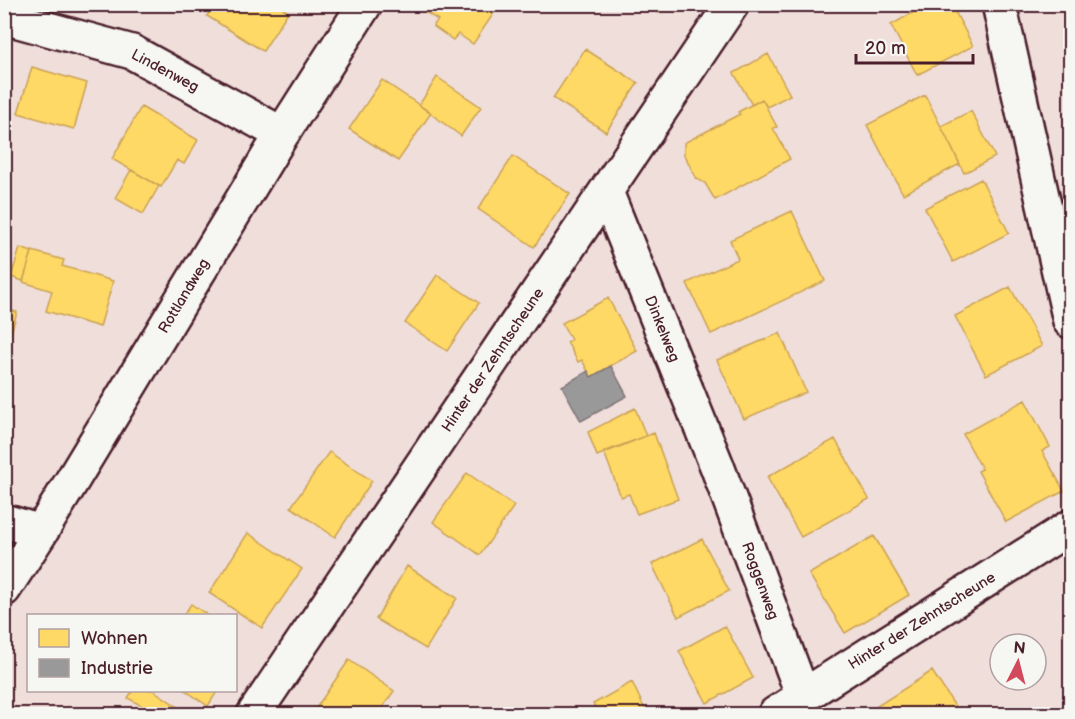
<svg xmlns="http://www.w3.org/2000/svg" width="1075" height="719" font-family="'Balsamiq Sans',sans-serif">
<rect width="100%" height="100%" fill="#f0deda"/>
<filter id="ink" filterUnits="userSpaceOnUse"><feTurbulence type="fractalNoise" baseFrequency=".0167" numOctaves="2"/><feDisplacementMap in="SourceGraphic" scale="12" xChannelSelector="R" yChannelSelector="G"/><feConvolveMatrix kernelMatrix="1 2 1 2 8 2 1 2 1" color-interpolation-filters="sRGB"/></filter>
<g filter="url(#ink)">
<path fill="#ffd966" stroke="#c9a154" stroke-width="1.5" d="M214 4H276L288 12 263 51 207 16Z
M425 4H500L473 44 458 34 453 40 433 26 438 20 422 10Z
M646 4H664L658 13Z
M928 4H951L973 46 917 75 891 25Z
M585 49 638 83 606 132 553 98Z
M768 54 790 95 767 107 762 99 752 105 734 73Z
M32 67 87 83 74 129 18 113Z
M437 77 481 107 461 136 419 105Z
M382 80 431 113 398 161 349 129Z
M925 95 960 164 903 194 867 125Z
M762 99 777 127 773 128 790 159 715 200 705 183 697 179 684 155V143L740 114 738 112Z
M141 107 198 140 184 164 177 160 161 187 112 159Z
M971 111 995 157 964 173 941 126Z
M513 156 570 194 534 247 478 209Z
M131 170 159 186 143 214 115 198Z
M981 179 1009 233 953 262 925 208Z
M792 211 825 281 711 334 687 283 738 259 730 240Z
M20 248 32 252 23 281 11 277Z
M32 251 64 260 62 266 113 281 100 327 46 311 52 291 23 282Z
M437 275 479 303 447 351 405 323Z
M1010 287 1042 346 986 375 955 316Z
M608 298 637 351 591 377 582 360 578 362 567 342 571 340 562 323Z
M4 309 17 312 7 348H4Z
M780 333 806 392 744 419 717 360Z
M1025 400 1050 447 1042 451 1064 491 1006 522 978 471 982 469 963 434Z
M635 408 646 436 597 456 588 432Z
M654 433 678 499 637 514 629 494 621 497 604 452Z
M835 439 869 499 801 537 767 477Z
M329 452 372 481 335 537 291 507Z
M467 473 514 506 480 555 433 522Z
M248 533 302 569 262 628 209 593Z
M874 536 909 595 845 633 809 574Z
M702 539 729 591 678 617 652 564Z
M407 566 457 598 426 649 376 619Z
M191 604 209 616H183Z
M725 626 753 678 707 703 679 651Z
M349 660 394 691 378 714H320L314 711Z
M932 671 960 714H877L874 708Z
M632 682 647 714H599L593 704Z
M133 690H153L178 707 173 714H156L128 698Z
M185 690H218L208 706Z"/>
<path fill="#999" stroke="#817478" stroke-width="1.5" d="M611 366 627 396 581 421 562 386 588 371 591 377Z"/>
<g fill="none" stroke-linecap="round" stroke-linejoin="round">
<g stroke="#4a1f2b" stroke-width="38">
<path id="minor" d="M999 4 1070 321
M4 17 132 52 282 134
M606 192 717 466 803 696
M4 521 41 532
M4 589 41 532 282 134 365 4
M254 714 732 4
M775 714 1070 527"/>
</g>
<use href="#minor" stroke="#f6f6f2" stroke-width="33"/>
</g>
</g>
<g text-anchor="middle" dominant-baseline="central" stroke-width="6" stroke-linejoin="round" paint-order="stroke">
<g font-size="15" fill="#4a1f2b" stroke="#f6f6f2">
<text transform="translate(165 71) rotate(28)">Lindenweg</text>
<text transform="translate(184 296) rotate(-59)">Rottlandweg</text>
<text transform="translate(662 329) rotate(68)">Dinkelweg</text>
<text transform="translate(493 360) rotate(-56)">Hinter der Zehntscheune</text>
<text transform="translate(760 581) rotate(70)">Roggenweg</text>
<text transform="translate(922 621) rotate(-32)">Hinter der Zehntscheune</text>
</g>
</g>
<rect width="1075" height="719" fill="none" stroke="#f6f6f2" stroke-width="24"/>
<rect x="12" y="12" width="1051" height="695" fill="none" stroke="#4a1f2b" stroke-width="2" filter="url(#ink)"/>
<rect x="27" y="614" width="210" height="78" fill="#f6f6f2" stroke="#b1a0a2" stroke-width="1.5"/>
<rect x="39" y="629" width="30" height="18" fill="#ffd966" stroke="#b1a0a2" stroke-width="1.5"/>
<text x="81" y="644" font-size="18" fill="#4a1f2b">Wohnen</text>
<rect x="39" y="659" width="30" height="18" fill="#999999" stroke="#b1a0a2" stroke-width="1.5"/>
<text x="81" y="674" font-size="18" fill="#4a1f2b">Industrie</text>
<g transform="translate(1018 662) rotate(6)"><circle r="28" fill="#f6f6f2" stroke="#b1a0a2" stroke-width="1.5"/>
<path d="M0-4.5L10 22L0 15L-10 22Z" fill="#d1495b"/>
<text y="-9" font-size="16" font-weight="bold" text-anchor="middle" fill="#4a1f2b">N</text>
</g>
<path d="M856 54v9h117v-9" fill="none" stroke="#4a1f2b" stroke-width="3"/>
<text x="865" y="54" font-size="18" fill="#4a1f2b" stroke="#f6f6f2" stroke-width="4.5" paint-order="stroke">20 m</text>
</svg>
